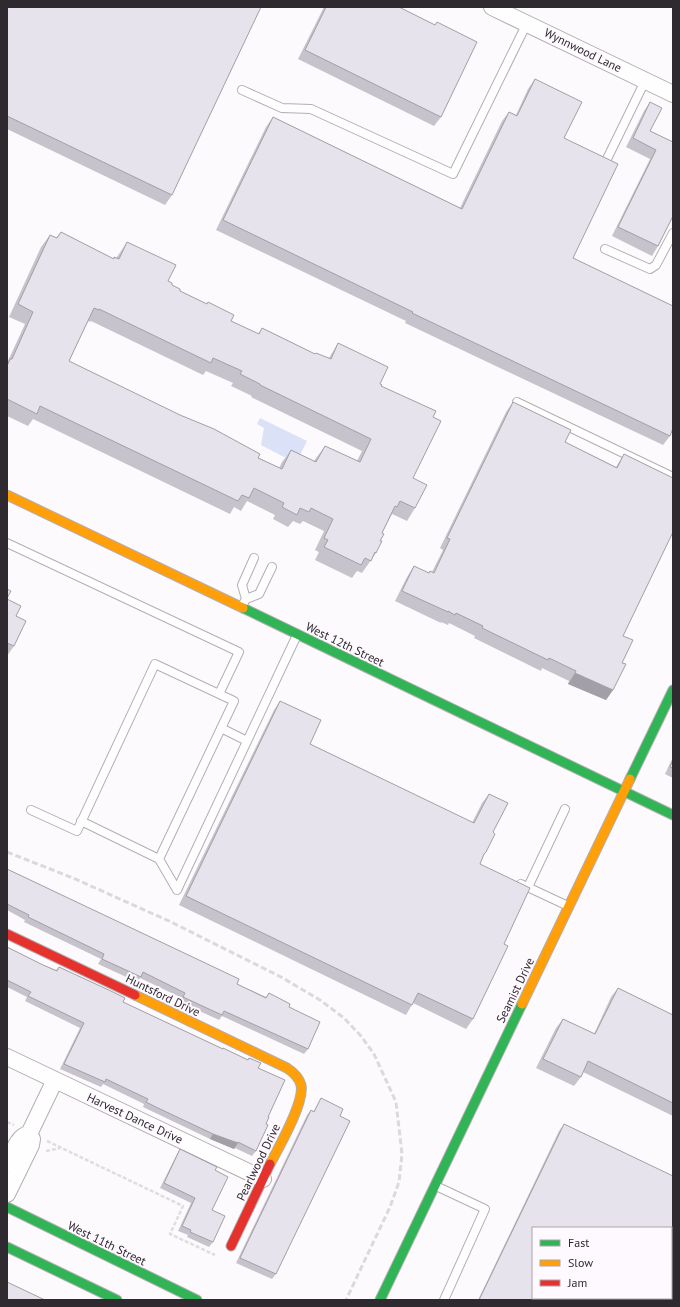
<svg xmlns="http://www.w3.org/2000/svg" width="680" height="1307" font-family="'PT Sans',sans-serif">
<rect width="100%" height="100%" fill="#fdfafd"/>
<path fill="#dbe1f6" d="M260 418 307 441 298 459 290 455 284 457 261 445 264 428 257 424Z"/>
<g fill="none" stroke-linecap="round" stroke-linejoin="round">
<g stroke="#b2afb2" stroke-width="10">
<path id="lane" d="M242 90 282 108 311 109 453 174 527 23
M606 161 645 81
M605 249 650 269 656 265 673 233
M517 402 673 477
M7 543 239 652 219 694
M246 599 259 594 272 567
M242 606 246 599 242 585 254 558
M221 728 247 741
M31 810 77 831 155 664 234 701 159 859
M81 821 159 859 177 890
M521 884 568 906
M528 887 565 809
M177 890 297 635
M436 1186 485 1209 444 1300"/>
</g>
<g stroke="#b2afb2" stroke-width="18">
<path id="street" d="M492 7 673 94
M7 1057 263 1179
M29 1134 55 1080
M7 1165C12 1155 17 1136 29 1134L32 1139 31 1145 7 1194"/>
</g>
<g stroke="#b2afb2" stroke-width="11">
<path id="fast" d="M243 608 673 815
M630 779 673 690
M7 1207 197 1300
M7 1247 117 1300
M380 1300 522 1004"/>
</g>
<g stroke="#b2afb2" stroke-width="11">
<path id="slow" d="M7 495 243 608
M135 995 287 1068C293 1072 299 1077 301 1085 305 1102 279 1147 270 1164
M522 1004 630 779"/>
</g>
<g stroke="#b2afb2" stroke-width="11">
<path id="jam" d="M7 934 135 995
M231 1246 270 1164"/>
</g>
<path stroke="#dedede" stroke-width="2.5" stroke-dasharray="4 2" stroke-linecap="butt" d="M7 1122 14 1125
M47 1141 183 1206 170 1234 215 1255
M46 1151 60 1148"/>
<use href="#lane" stroke="#fffeff" stroke-width="8"/>
<use href="#street" stroke="#fffeff" stroke-width="16"/>
<use href="#fast" stroke="#30b455" stroke-width="9"/>
<use href="#slow" stroke="#ff9f0a" stroke-width="9"/>
<use href="#jam" stroke="#e5322d" stroke-width="9"/>
<path stroke="#dadada" stroke-width="3" stroke-dasharray="6 3" stroke-linecap="butt" d="M7 852 73 878 169 921 281 977 320 1000 344 1018 361 1036 374 1054 396 1102 402 1154 399 1182 390 1207 346 1300"/>
</g>
<path fill="#c7c3cc" fill-rule="evenodd" d="M7 7 172 195 165 205 7 129Z
M324 7H399L435 25 437 22 441 117 434 126 298 59Z
M535 79 564 138 573 258 670 436 663 445 405 323 406 321 216 230 266 127 273 117 460 208 502 121 509 112 516 115 528 89Z
M650 102V131L673 142V218L671 220 658 246 652 256 612 236 650 159 626 147 644 111Z
M61 232 113 259 116 258 119 254 127 242 172 285 180 291 231 321 258 334 262 328 315 354 329 358 338 343 381 386 433 417 413 478 415 508 407 521 392 514 382 533 380 541 376 553 362 573 357 571 352 578 315 560 319 552 315 550 324 531 303 521 300 524 293 521 288 527 273 519 275 515 247 501 241 511 234 507 230 514 33 419 28 426 7 416V363L25 324 9 317 41 247 50 235 56 238ZM88 321 90 322 91 321 203 375 206 371 233 383 231 386 252 396 251 397 362 451 357 461 325 446 314 461 291 450 282 462 279 468 69 361Z
M513 402 565 442 616 467 624 454 623 636 622 663 613 690 606 700 568 684 569 681 542 668 541 671 474 638 475 636 449 623 448 625 441 622V623L395 601 407 577 414 566 429 573 430 571 432 572 443 550 440 548 506 412Z
M7 599 16 616 14 646 7 656Z
M280 701 310 744 472 823 482 803 489 794 493 832 486 852 483 857 480 864 504 944 473 1019 466 1029 413 1003 406 1015 179 905 274 710Z
M673 757V778L665 774Z
M7 869 237 984 266 997 269 993 289 1007 308 1049 304 1054 222 1016 219 1020 180 1002 182 998 140 978 137 982 98 964 101 959 24 922 25 920 7 910Z
M7 947 43 965 56 970 59 967 123 1002 223 1049 248 1060 249 1058 258 1068 268 1117 266 1124 256 1151 252 1156 235 1148 234 1149 210 1139 143 1107 144 1104 103 1084 101 1087 60 1069 80 1028 25 1001 27 997 7 987Z
M618 988 673 1015V1116L583 1072 581 1077 574 1086 536 1068 556 1028 563 1019 594 1034 611 997Z
M321 1098 340 1116 276 1274 272 1279 236 1263 307 1115 311 1110 314 1111 318 1103Z
M564 1124 673 1300H478L559 1131Z
M180 1149 215 1170 212 1210 213 1242 209 1247 187 1237 188 1235 178 1231 191 1203 160 1188 177 1154Z"/>
<path fill="#a29fa6" d="M575 673 613 690 606 700 568 684Z
M213 1134 238 1143 234 1149 210 1139Z"/>
<path fill="#e7e3ed" stroke="#a29fa6" fill-rule="evenodd" d="M7 7H261L172 195 7 116Z
M326 7H399L435 25 437 22 477 42 441 117 305 50Z
M535 79 582 102 564 138 618 164 573 258 673 306V428L670 436 412 313 413 312 223 220 273 117 462 209 509 112 517 116Z
M650 102 662 108 650 131 673 142V216L658 246 618 227 656 150 633 138Z
M61 232 114 259V257L119 259 127 242 176 265 168 281 172 283V285L180 289V291L207 304 208 302 234 315 231 321 259 334 262 328 315 354 316 353 331 359 338 343 388 367 380 384 382 385 381 386 436 411 433 417 441 421 413 478 427 485 415 508 400 501 397 507 395 506 382 533 384 534 380 541H382L376 553 375 552 371 561 365 558 361 565 324 547 328 540 324 538 333 519 311 508 309 512 300 508 297 515 282 507 284 503 254 488 249 498 242 495 238 501 40 406 37 414 7 399V363L8 364 10 359H12L33 312 18 304 50 235 57 238ZM94 308 99 310V309L211 363 213 358 242 371 240 374 260 384V385L371 439 360 462 325 446 316 462 291 450 282 469 258 458 260 454 214 429 180 415 69 361Z
M513 402 571 430 565 442 617 468 624 454 673 478V532L623 636 633 640 622 663 626 664 613 690 575 673 576 671 549 658 548 660 482 628 483 626 456 613 455 615 448 611V612L402 591 414 566 429 573 430 571 434 573 450 539 447 538Z
M7 589 11 591 7 598Z
M7 599 21 606 16 616 26 621 14 646 7 643Z
M280 701 321 720 310 744 474 823 489 794 508 803 493 832 495 834 486 852 484 854 480 864 530 888 504 944 508 946 473 1019 418 993 412 1005 186 896Z
M673 760V768L670 767Z
M7 869 239 979 237 984 266 998 269 993 290 1004 289 1007 320 1022 308 1049 224 1011 222 1015 211 1010 183 997 185 993 143 972 141 977 102 959 104 954 28 917 29 915 7 904Z
M7 947 43 965 57 971 59 967 113 992 125 998 123 1002 223 1049V1048L248 1060 249 1058 261 1063 258 1068 285 1080 268 1117H269L266 1124 268 1125 256 1151 238 1142V1143L213 1134 158 1108 146 1102 148 1099 106 1079 105 1082 64 1064 84 1023 28 996 31 992 7 980Z
M618 988 673 1015V1103L588 1061 581 1077 543 1059 563 1019 595 1034Z
M321 1098 343 1109 340 1116 350 1121 276 1274 240 1258 311 1110 314 1112Z
M564 1124 673 1176V1300H479ZM533 1228H671V1298H533Z
M180 1149 217 1167 215 1170 228 1177 212 1210 225 1216 213 1242 190 1232 191 1230 182 1226 195 1198 164 1183Z
M7 1282 45 1300H7Z"/>
<g text-anchor="middle" dominant-baseline="central" stroke-width="4" stroke-linejoin="round" paint-order="stroke">
<g font-size="12" fill="#2f2a30" stroke="#fef9fe">
<text transform="translate(583 50) rotate(26)">Wynnwood Lane</text>
<text transform="translate(345 644) rotate(26)">West 12th Street</text>
<text transform="translate(515 990) rotate(-64)">Seamist Drive</text>
<text transform="translate(163 995) rotate(26)">Huntsford Drive</text>
<text transform="translate(135 1118) rotate(25)">Harvest Dance Drive</text>
<text transform="translate(258 1162) rotate(-64)">Pearlwood Drive</text>
<text transform="translate(107 1243) rotate(26)">West 11th Street</text>
</g>
</g>
<rect width="680" height="1307" fill="none" stroke="#2f2a30" stroke-width="16"/>
<rect x="532" y="1227" width="140" height="72" fill="#fef9fe" stroke="#aba6ac"/>
<rect x="540" y="1240" width="20" height="6" fill="#30b455" stroke="#aba6ac"/>
<text x="568" y="1247" font-size="12" fill="#2f2a30">Fast</text>
<rect x="540" y="1260" width="20" height="6" fill="#ff9f0a" stroke="#aba6ac"/>
<text x="568" y="1267" font-size="12" fill="#2f2a30">Slow</text>
<rect x="540" y="1280" width="20" height="6" fill="#e5322d" stroke="#aba6ac"/>
<text x="568" y="1287" font-size="12" fill="#2f2a30">Jam</text>
</svg>
